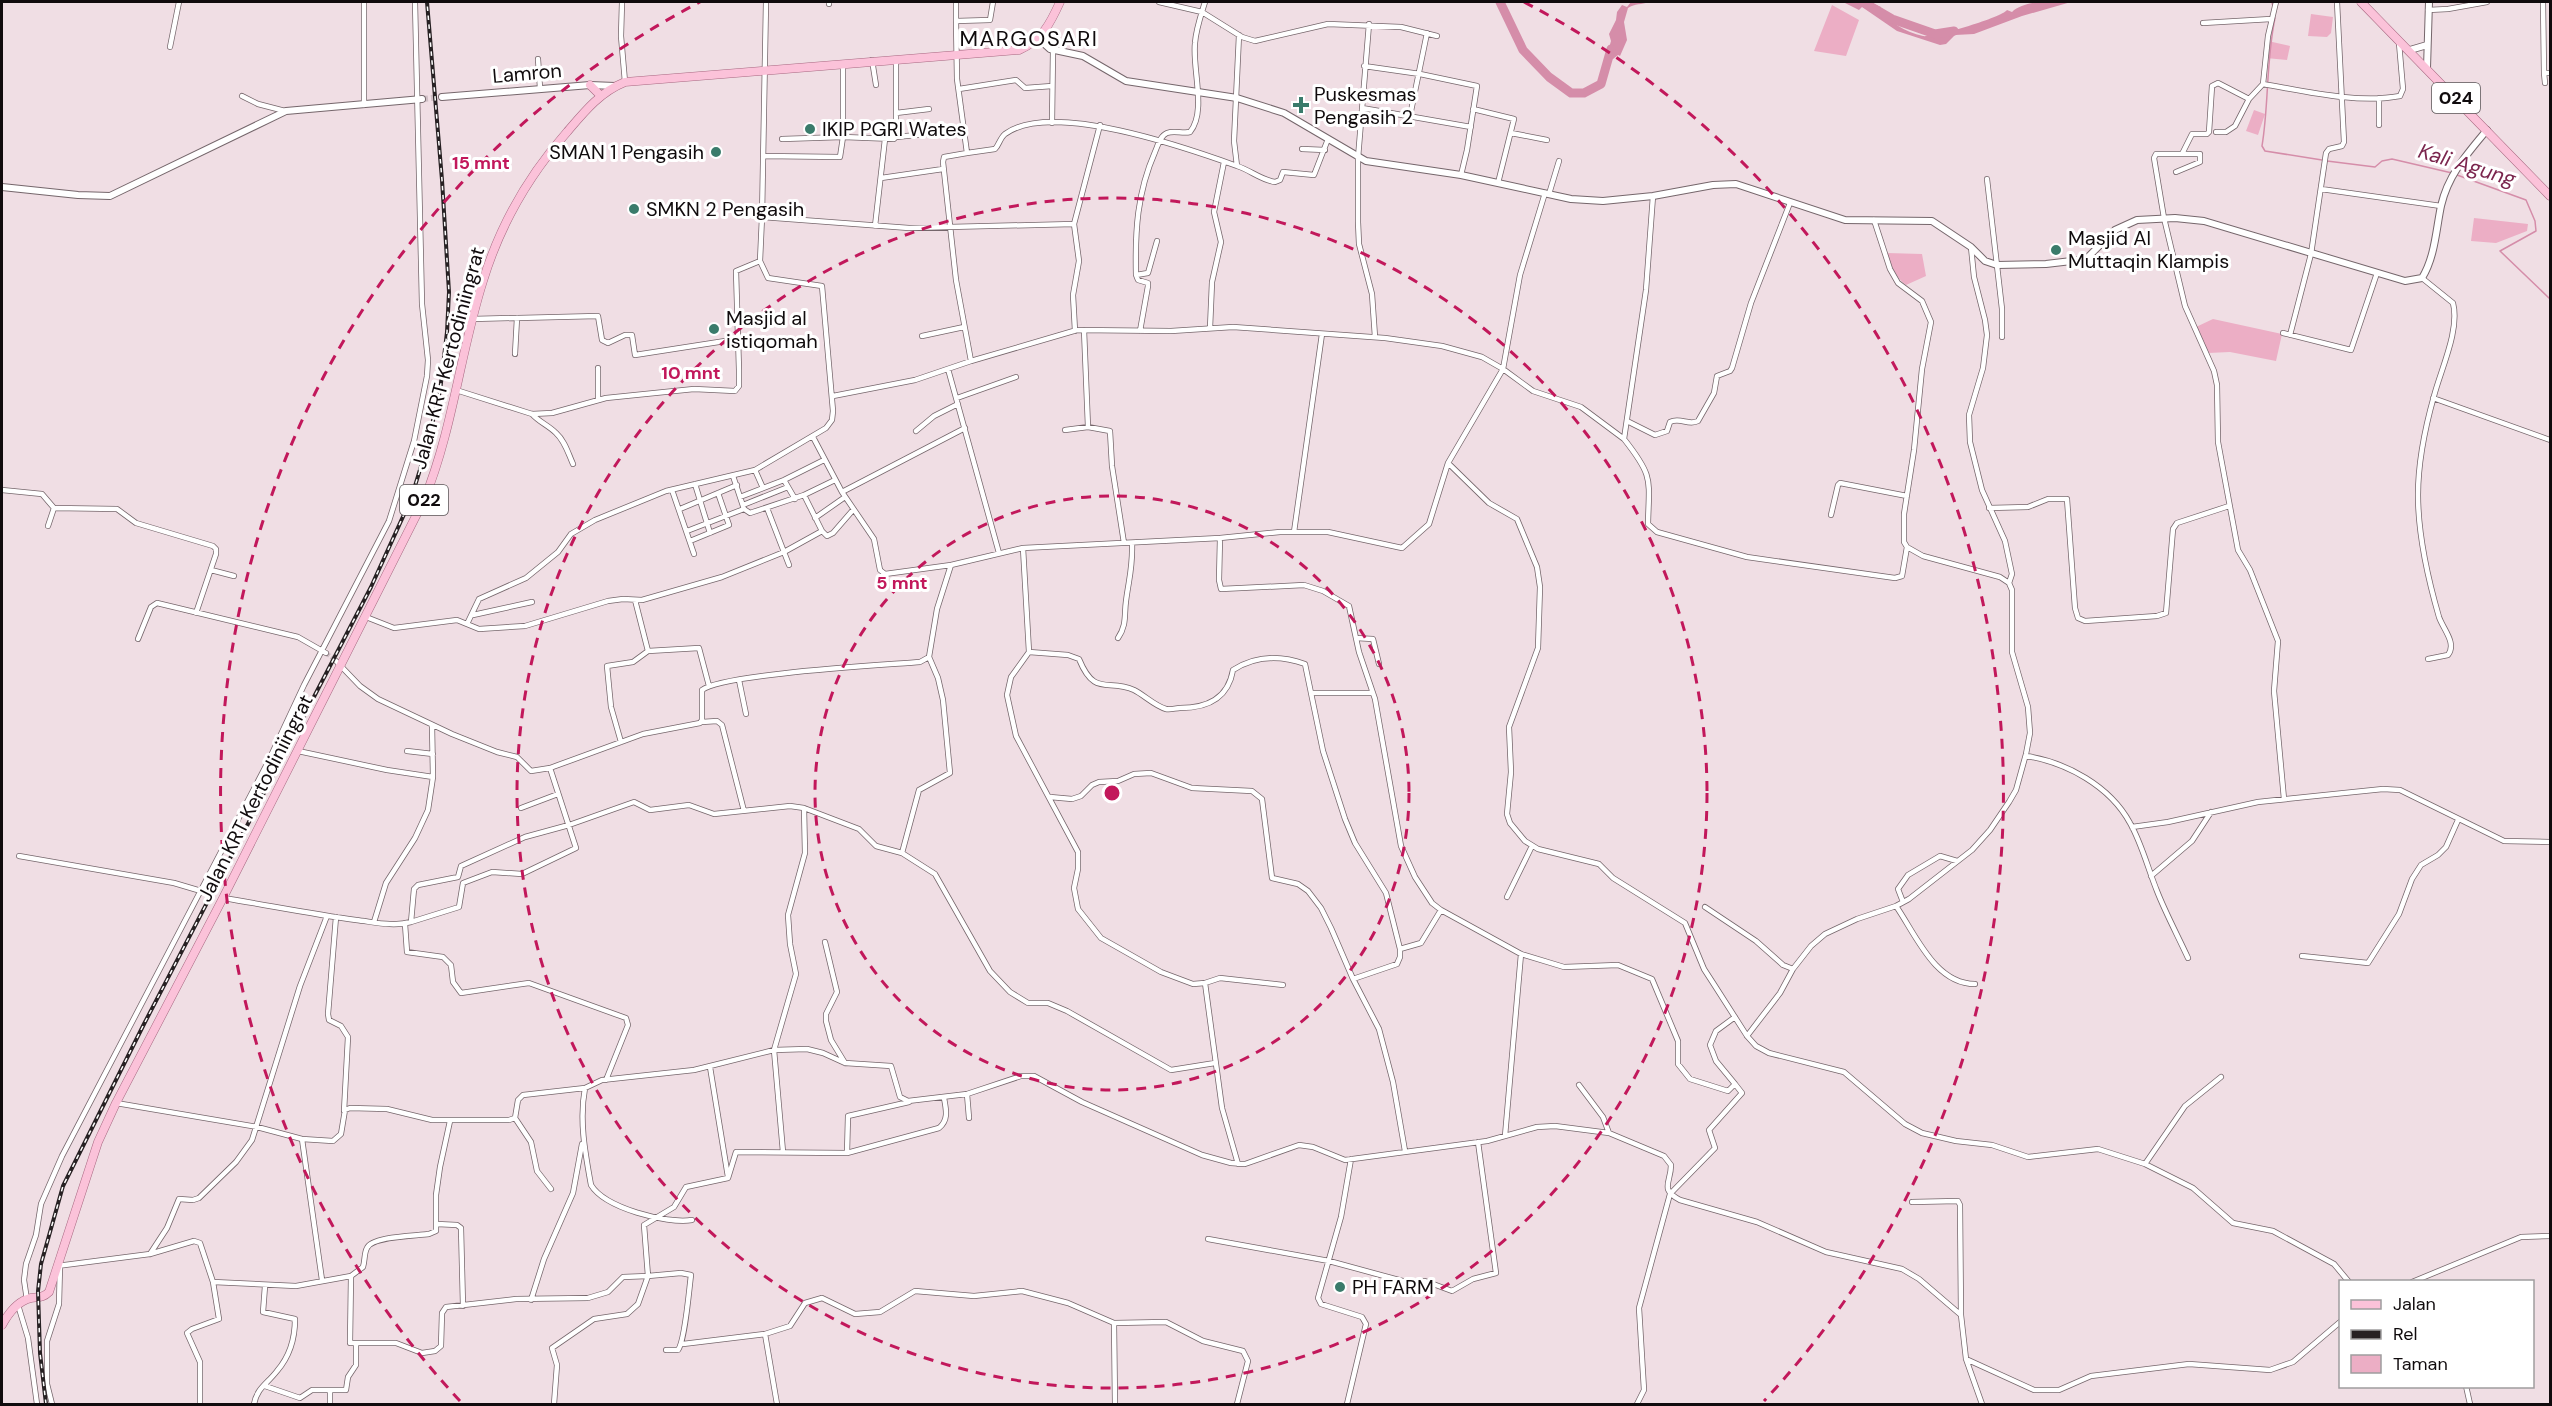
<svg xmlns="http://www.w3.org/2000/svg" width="2552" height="1406" font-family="'DM Sans',sans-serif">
<rect width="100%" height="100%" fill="#f0dee4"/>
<path fill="#ecaec5" d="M1832 5 1859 20 1846 56 1814 51Z
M2311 14 2333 17 2331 33 2327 37 2308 36Z
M2268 41 2290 46 2287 60 2266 58Z
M2254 110 2265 114 2258 135 2246 131Z
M2474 218 2528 224 2527 231 2496 243 2471 241Z
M1887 253 1922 254 1926 276 1906 285C1895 277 1891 265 1887 253Z
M2213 319 2282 334 2276 361 2230 352 2208 353 2196 327Z"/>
<path fill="#d58da9" d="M1631 2H1648C1642 5 1635 3 1628 8L1624 22 1627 40 1620 56 1618 55 1613 59 1605 62 1611 41 1609 34 1616 20 1617 12 1622 5 1627 7Z
M1843 2H1869L1881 7 1879 9C1890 22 1905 32 1923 36 1932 38 2001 18 2007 10L2012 12C2025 0 2053 1 2071 2L2022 16 1974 34 1955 35 1946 44 1940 45 1897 31 1862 7 1859 10Z"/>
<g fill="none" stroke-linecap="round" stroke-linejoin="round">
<path stroke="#d58da9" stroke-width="1.5" d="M2272 2 2273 7
M2275 18C2266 60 2269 104 2262 146L2265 151 2322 160
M2327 161 2375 167 2382 161 2392 159 2452 173
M2457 175 2526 200 2535 221 2536 231 2500 251 2550 299"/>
<path stroke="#d58da9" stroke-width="9" d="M1500 2 1523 50 1549 77 1571 93H1584L1601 84 1611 49
M1863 2 1892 19 1935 34 1954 31"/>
<path stroke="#cebec4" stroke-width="4.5" stroke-dasharray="4.5 2" stroke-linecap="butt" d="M326 653 336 661"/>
<path stroke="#cebec4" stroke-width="6" stroke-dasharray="6 3" stroke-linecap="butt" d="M422 99 442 97"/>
<g stroke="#75666b" stroke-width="6">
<path id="minor" d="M364 2V105
M622 2 621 36 625 82
M766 2 762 217 909 228 1074 224
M829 2V4
M1159 2 1202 12 1242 37 1255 41 1328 24 1401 27 1437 36
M2543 2 2544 73H2550
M2428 10 2448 9 2487 2
M956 21V2
M2203 23 2271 19
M1369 24 1358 158V222L1359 244 1372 294 1375 337
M170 47 179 2
M538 59 540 88
M872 60 876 85
M1364 66 1420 74 1477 86 1467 150 1461 175
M2544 73 2545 83
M2263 84C2304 91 2358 104 2400 96L2403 89 2399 43
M959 89 1016 80 1025 88 1052 86
M242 96 258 104 285 111
M1362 108 1471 127
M1473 109 1514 119 1498 183
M896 113 929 109
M1410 116 1427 33
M1052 123 1053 50
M2379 125V98
M2216 132H2226L2235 126 2249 99 2263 84 2268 36 2276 2
M1511 133 1547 140
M896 137 937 133
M782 139 843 137 894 139 896 137V59
M1302 149 1325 150
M967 153 995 149C999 145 1000 138 1005 134 1051 100 1187 148 1237 166 1250 170 1261 180 1275 182L1280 180 1283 172 1314 175 1328 139
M2182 154H2156L2154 158 2164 218 2185 306 2214 371 2217 385 2218 442 2238 550 2250 570 2278 641 2274 691 2284 799
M763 156 840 157 843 137V63
M1237 166 1234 141 1239 35
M2176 172 2200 162V154H2182L2192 134H2207L2209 132 2212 86 2218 83 2249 99
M881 178 943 169
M1987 179 2002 309V337
M2321 189 2441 206
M1549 194 1559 161
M875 226 885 139
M1971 247 1974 277 1985 320 1987 335 1983 368 1969 415 1970 442 1982 490 2005 541 2012 574 2009 583
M1136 275 1148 273 1157 241
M2422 278 2453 303C2460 330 2441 369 2434 396 2425 428 2418 462 2418 495 2418 536 2428 579 2439 617 2443 629 2457 643 2448 655L2428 659
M472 319 598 316 602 340 608 343 625 335H632L635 355 738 339
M1210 328 1212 282 1221 242 1214 212 1224 162
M1084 330 1088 427
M1075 331 1073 295 1079 261 1074 224 1100 125
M1140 331 1148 286V283L1138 280 1136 275C1135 231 1137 193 1155 152 1158 145 1160 136 1167 133 1174 130 1183 134 1190 132 1207 112 1192 68 1195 43 1196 29 1201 15 1205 2
M2283 333 2351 350 2377 273
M2290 335 2311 254 2326 153 2329 149 2342 146 2344 142 2337 2
M922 336 964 327
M515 354 517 318
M971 361 956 280 943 162 944 157 967 153 957 79 956 21 990 20 993 2
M948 369 999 553
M456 390 532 414 552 413 606 398 694 389 735 391 739 386V370L736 271 760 261
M833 396 915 380 971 361 1077 330 1171 331 1233 327 1385 338 1442 346 1482 357 1503 369 1533 391 1581 407 1624 439 1646 290 1653 196
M957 398 1016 377
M2433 398 2550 440
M598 400V368
M532 414C539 422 548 425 556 433 565 441 568 453 573 464
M1627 421 1655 435 1667 431 1670 422C1680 417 1689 426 1698 421L1714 393 1717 376 1730 371 1732 368 1751 303 1790 203
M1065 430 1088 427 1110 431 1112 466 1124 543
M916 431 934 416 958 404
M813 437 842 492 874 539 880 570 885 574 951 565 1023 548 1220 538 1280 532H1328L1402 548 1429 524 1448 463 1503 369 1520 275 1545 193
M1624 439C1654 477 1649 479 1648 524L1657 532 1747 557 1895 578 1902 576 1907 547
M1448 463 1489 503 1517 519 1537 567 1540 587 1538 648 1509 727 1511 772 1507 814 1510 823 1525 841 1538 849 1599 864 1613 878 1685 923 1704 969 1715 986 1747 1036 1756 1046 1769 1053 1844 1072 1905 1124 1922 1133 1956 1141 1992 1145 2028 1157 2098 1149 2145 1164 2193 1188 2233 1223 2273 1231 2334 1264 2349 1282
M755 470 763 488
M733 476 744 509 750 513 804 495 835 480
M784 480 795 499
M695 484 710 533
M2 490 42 494 54 508 48 526
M672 490 694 554
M842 492 965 428
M804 495 822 531 827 536 833 533 853 510
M740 497 784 480 824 460
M743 505 788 487
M54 508 117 509 136 523 213 546 216 549V554L196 613
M767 508 789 565
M1989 508 2028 507 2048 499H2067L2075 608 2078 618 2085 621 2157 616 2166 613 2173 529 2177 523 2229 506
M680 509 737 485
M1831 515 1838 485 1840 483 1907 496
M815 518 845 497
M687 531 744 509
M1294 532 1322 334
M1220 538 1219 580 1221 589 1304 585 1323 591 1349 606 1359 652 1375 699 1401 846 1415 877 1432 903 1441 910 1521 954 1564 967 1618 965 1652 979 1678 1041V1064L1690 1079 1728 1091 1735 1084 1716 1061 1710 1045 1716 1031 1735 1017
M690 541 729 525 718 493
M1023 548 1029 652 1011 677 1007 695 1016 736 1078 852V869L1074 888 1078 909 1101 938 1161 972 1193 984 1205 983 1222 1108 1238 1164
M211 570 234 576
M473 615 532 602
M366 617 394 628 457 620 479 629 525 626 608 601 623 599 642 600 722 577 784 552 822 531
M467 624 479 599 526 578 558 552 571 534 595 520 666 491 755 470 826 428 832 420 833 411 822 286 768 278 760 261 762 217
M1118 638C1127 625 1124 615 1126 601 1129 578 1133 567 1132 543
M1356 638 1373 639 1379 664
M138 639 151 607 157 603 298 637 326 653
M648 651 699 648 709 686
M1029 652 1068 655 1079 659C1095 698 1108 678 1134 690 1144 695 1155 706 1166 709 1170 710 1176 708 1180 708 1207 708 1228 699 1233 670 1255 656 1280 655 1305 664L1323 751 1345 819 1355 843 1386 893 1400 949V957L1397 964 1353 979
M336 661 360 686 378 699 452 734 497 752 517 757 531 771 550 768 643 734 700 723 702 720V690C721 674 885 665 920 662L929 657
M739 680 746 714
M1312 693H1373
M702 722 717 721 722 725 744 811
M621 742 611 707 607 666 633 662 648 651 635 600
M298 751 387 770 433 777
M407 751 433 754
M2026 756C2066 762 2110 786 2130 823 2142 844 2148 869 2157 891 2166 914 2178 936 2188 958
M1050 797 1072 799 1081 796 1092 785 1099 782 1118 781 1134 774 1151 773 1192 788 1252 791 1262 799 1272 878 1298 884 1308 891 1321 908 1331 928 1353 979 1379 1029 1393 1082 1405 1151
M521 808 558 794
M2132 827 2168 822 2258 802 2383 789 2400 790 2504 841 2550 842
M902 853 919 790 950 773 943 700 938 678 929 657 937 609 951 565
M19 856 174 883 201 891
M2151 876 2192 841 2211 812
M1507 897 1532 846
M223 898C267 905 311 914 356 920 374 922 393 927 411 922L414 889 418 885 458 877 461 866 525 837 569 825 634 802 650 810 689 805 714 814 790 806 804 808 859 829 876 846 902 853 935 874 990 971 1010 992 1028 1003H1048L1067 1011 1171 1070 1215 1063
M1903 902 1898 889 1908 875 1940 856 1957 861
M1896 906C1916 935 1935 984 1975 984
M1705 907 1756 941 1783 965 1793 969 1811 946 1825 934 1857 919 1896 906 1909 899 1972 850 1990 830 2009 802 2016 790 2026 754 2030 733 2028 707 2012 652V590L2009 583 2000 577 1923 556 1907 547 1904 542V514L1914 450 1922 369 1931 322 1922 301 1898 283 1890 269 1874 220
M336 917 328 1014 329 1020 341 1026 348 1037 344 1111
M374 922 386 883 415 838 428 810 433 777 432 725
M411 922 459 907 463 883 492 872 522 874 576 848 550 768
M405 924 407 952 443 957 451 965 453 982 461 993 529 983 626 1018 628 1025 606 1080
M825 942 837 992 826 1014V1021L831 1040 845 1063
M1400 949 1421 943 1441 910
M2302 956 2368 963 2399 914 2412 879 2421 865 2438 855 2446 847 2458 820
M1205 983 1220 978 1283 985
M1747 1036 1780 993 1793 969
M710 1067 728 1177
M1579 1085 1603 1117 1609 1133
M585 1088C579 1120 585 1152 591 1185 605 1208 666 1224 692 1220
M967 1094 969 1118
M116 1103 257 1127 302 1139 333 1141 341 1134 345 1110 350 1108 387 1109 432 1120H509L515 1118 518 1100 523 1095 585 1088 602 1080 694 1070 774 1050 807 1049 823 1053 845 1063 891 1066 900 1097 908 1101 967 1094 1021 1076H1034L1082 1102 1202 1155 1231 1163 1245 1164 1299 1145 1313 1147 1345 1160 1487 1141 1537 1127 1555 1126 1609 1133 1664 1156 1671 1165C1671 1183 1659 1189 1680 1200L1757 1222 1826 1252 1902 1269 1919 1279 1961 1315 1966 1359 1982 1404
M515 1118 531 1142 537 1171 551 1189
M1505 1136 1521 954
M302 1139 322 1280
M783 1152 774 1050 796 974 790 944 788 915 805 853 804 808
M847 1153 848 1116 909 1102
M2145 1164 2185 1106 2221 1077
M1912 1202 1958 1201 1960 1205 1961 1315
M437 1224 457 1225 461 1228 463 1306
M1208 1239 1329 1261 1410 1283 1425 1281 1452 1291 1473 1279 1496 1273 1478 1142
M150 1254 167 1228 179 1199 193 1200 199 1198 236 1162 252 1140 300 986 327 916
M57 1266 150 1254 194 1241 200 1243 213 1282 219 1319 192 1329 187 1333 200 1362V1404
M351 1276 350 1343H396L422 1353 435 1351 441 1346 442 1313 446 1307 516 1299 588 1298 608 1292 623 1277 648 1276 644 1225 674 1207 686 1187 728 1178 736 1152 847 1153 939 1128C949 1120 946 1109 944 1098
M213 1282 296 1286 351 1276 363 1267C365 1261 364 1253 367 1248 372 1236 416 1236 429 1234L436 1231V1195L440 1167 450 1121
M2412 1282 2521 1237 2550 1236
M27 1300 24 1280 26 1264 36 1235 41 1204 62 1156 268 762 304 685 389 521 414 441 427 376 428 360 422 304 415 2
M531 1300 544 1259 573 1193 582 1144
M18 1305 28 1338 37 1404
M1114 1323 1115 1404
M765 1334 790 1326 805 1303 822 1298 855 1314 880 1312 915 1291 974 1296 1022 1291 1068 1303 1114 1323 1166 1322 1203 1341 1243 1351 1248 1361 1237 1404
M683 1344 765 1334 777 1404
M1966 1359 2034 1390H2059L2091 1376 2189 1364 2270 1370 2293 1362 2340 1322
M265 1386 300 1398 312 1390H346L348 1377 356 1365V1344
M2466 1386 2470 1404
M330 1390V1404
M52 1404 47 1384V1341L59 1304 60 1266
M254 1404C257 1388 267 1384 277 1371 290 1356 295 1338 295 1319L263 1312 265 1286
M554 1404 557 1365 552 1348 594 1319 627 1314 638 1304 648 1276 681 1273 691 1275C689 1290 685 1341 678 1350H666
M1347 1404 1366 1324 1362 1317 1321 1304 1318 1298 1341 1217 1351 1159
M1637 1404 1644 1390 1639 1308 1670 1194 1715 1148 1709 1130 1742 1093 1735 1084"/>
</g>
<g stroke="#75666b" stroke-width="8">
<path id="tertiary" d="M1039 39 1050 49 1083 56 1126 81 1237 98 1284 113 1366 161 1461 175 1571 199 1603 201 1653 196 1713 185 1736 184 1845 220 1932 221 1971 247 1985 261 1997 265 2046 264 2080 260 2088 257 2115 230 2137 220 2175 218 2204 221 2405 281 2422 278C2435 257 2436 230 2441 206 2448 175 2467 154 2487 130
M2410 50 2427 45
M2427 68 2429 2
M442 97 590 85 615 86
M2 187 78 195 110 196 286 111 422 99"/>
</g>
<g stroke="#a76881" stroke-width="9">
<path id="primary" d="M2361 2 2550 196
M590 85 601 96
M2 1325C8 1314 17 1301 31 1298 38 1297 43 1298 49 1292L98 1142 116 1103 223 898 424 500C453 429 460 353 483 281 500 225 529 175 567 132 584 112 600 92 625 82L1019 50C1042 40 1050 24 1060 2"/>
</g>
<use href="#minor" stroke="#fff" stroke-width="4.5"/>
<use href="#tertiary" stroke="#fff" stroke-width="6"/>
<use href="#primary" stroke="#fbc2d9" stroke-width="8"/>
<g stroke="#272123" stroke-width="4">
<path id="rail" d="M46 1404 40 1353 38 1291 41 1264 63 1186 144 1024 371 587 411 499 426 450 440 391 447 332 449 292 442 180 427 2"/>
</g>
<use href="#rail" stroke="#fff" stroke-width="1.5" stroke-dasharray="4.5" stroke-linecap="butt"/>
</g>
<g fill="none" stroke="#c2185b" stroke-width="3" stroke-dasharray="10 8">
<circle cx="1112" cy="793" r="297"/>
<circle cx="1112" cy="793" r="595"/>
<path d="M460 1401A892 892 0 0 1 700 2M1524 2A892 892 0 0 1 1764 1401"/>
</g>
<g fill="#3a7b6b" stroke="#fff" stroke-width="2">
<path d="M1298 96h6v6h6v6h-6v6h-6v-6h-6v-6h6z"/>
<circle cx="810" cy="129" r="6"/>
<circle cx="716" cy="152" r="6"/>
<circle cx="634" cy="209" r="6"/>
<circle cx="2056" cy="250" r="6"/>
<circle cx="714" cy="329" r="6"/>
<circle cx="1340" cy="1287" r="6"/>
</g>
<g text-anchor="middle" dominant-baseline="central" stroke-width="6" stroke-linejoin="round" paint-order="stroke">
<g fill="#fff" stroke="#585456" stroke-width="1.5">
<rect x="2432" y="83" width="48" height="30" rx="4.5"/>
<rect x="400" y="485" width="48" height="30" rx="4.5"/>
</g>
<g font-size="18" font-weight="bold" fill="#100b0d">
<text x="2456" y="98">024</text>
<text x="424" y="500">022</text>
</g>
<g font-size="20" fill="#100b0d" stroke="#fff">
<text transform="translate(527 73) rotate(-5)">Lamron</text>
<text transform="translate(448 358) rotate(-75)">Jalan KRT Kertodiniingrat</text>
<text transform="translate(255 798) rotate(-63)">Jalan KRT Kertodiniingrat</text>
</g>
<g font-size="20" fill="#100b0d" stroke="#fff" text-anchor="start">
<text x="1314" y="94">Puskesmas<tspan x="1314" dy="23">Pengasih 2</tspan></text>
<text x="822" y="129">IKIP PGRI Wates</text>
<text x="704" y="152" text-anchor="end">SMAN 1 Pengasih</text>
<text x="646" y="209">SMKN 2 Pengasih</text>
<text x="2068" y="238">Masjid Al<tspan x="2068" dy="23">Muttaqin Klampis</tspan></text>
<text x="726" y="318">Masjid al<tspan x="726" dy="23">istiqomah</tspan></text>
<text x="1352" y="1287">PH FARM</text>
</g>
<g font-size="21" font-style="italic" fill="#7b264e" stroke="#fff">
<text transform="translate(2467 165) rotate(17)">Kali Agung</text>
</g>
<g font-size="22" letter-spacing="1.5" fill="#100b0d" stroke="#fff">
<text x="1029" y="38">MARGOSARI</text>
</g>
</g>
<circle cx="1112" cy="793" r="9" fill="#c2185b" stroke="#fff" stroke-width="3"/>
<g font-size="18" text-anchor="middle" font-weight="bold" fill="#c2185b" stroke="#fff" stroke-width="6" stroke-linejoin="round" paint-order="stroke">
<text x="481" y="169">15 mnt</text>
<text x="691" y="379">10 mnt</text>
<text x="902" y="589">5 mnt</text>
</g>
<rect width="2552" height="1406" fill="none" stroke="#100b0d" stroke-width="6"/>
<rect x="2339" y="1280" width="195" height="108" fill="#ffffff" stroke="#9f9d9e" stroke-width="1.5"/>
<rect x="2351" y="1300" width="30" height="9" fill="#fbc2d9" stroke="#9f9d9e" stroke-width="1.5"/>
<text x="2393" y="1310" font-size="18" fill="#100b0d">Jalan</text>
<rect x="2351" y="1330" width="30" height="9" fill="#272123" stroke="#9f9d9e" stroke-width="1.5"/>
<text x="2393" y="1340" font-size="18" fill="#100b0d">Rel</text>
<rect x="2351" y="1355" width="30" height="18" fill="#ecaec5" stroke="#9f9d9e" stroke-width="1.5"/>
<text x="2393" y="1370" font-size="18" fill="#100b0d">Taman</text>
</svg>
